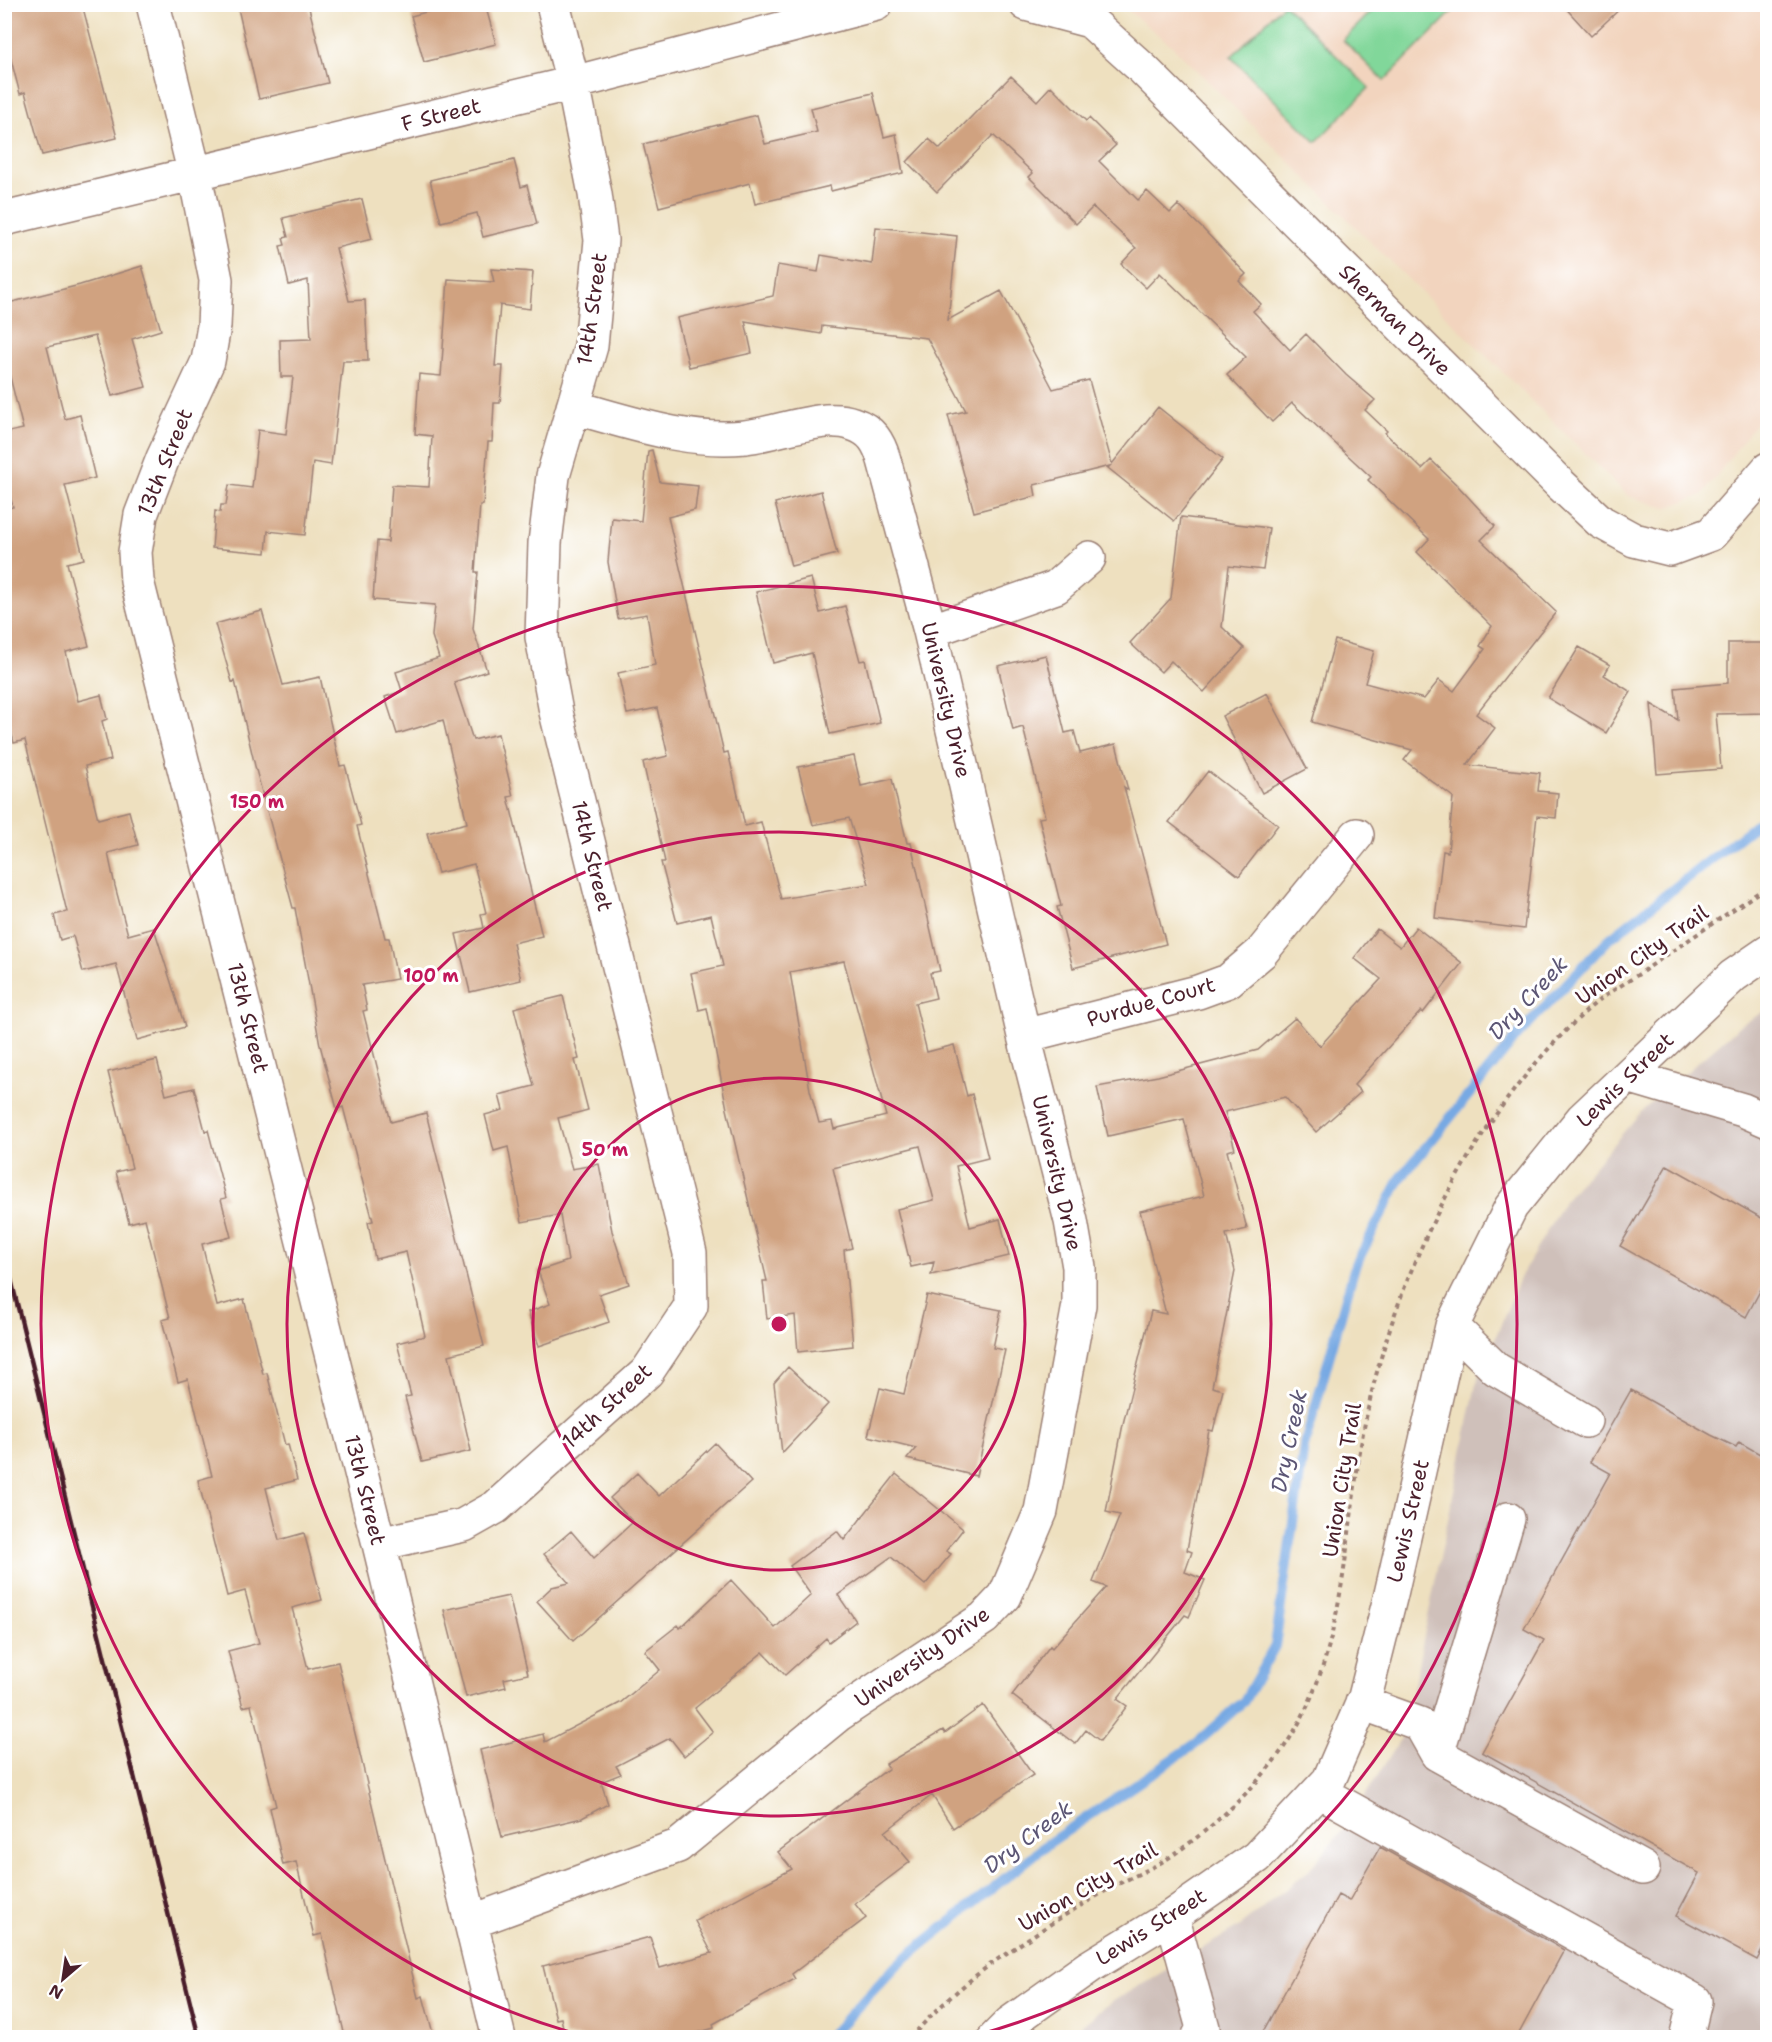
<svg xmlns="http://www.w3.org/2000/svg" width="1772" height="2042" font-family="'Shantell Sans',sans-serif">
<rect width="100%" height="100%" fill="#fff"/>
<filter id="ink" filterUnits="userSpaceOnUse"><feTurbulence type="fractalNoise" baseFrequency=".0167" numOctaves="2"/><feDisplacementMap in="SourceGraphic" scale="12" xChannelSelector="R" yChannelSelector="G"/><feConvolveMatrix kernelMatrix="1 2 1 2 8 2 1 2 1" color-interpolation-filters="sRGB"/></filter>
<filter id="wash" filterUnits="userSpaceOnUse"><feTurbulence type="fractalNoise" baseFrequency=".008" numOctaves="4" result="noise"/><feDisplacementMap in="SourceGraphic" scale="24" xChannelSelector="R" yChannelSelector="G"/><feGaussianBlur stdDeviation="1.35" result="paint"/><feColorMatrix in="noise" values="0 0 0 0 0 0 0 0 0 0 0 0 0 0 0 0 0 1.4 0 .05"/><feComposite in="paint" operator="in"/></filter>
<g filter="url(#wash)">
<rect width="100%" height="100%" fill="#eee0bf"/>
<path fill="#f2d4be" d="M1121 5H1767V402L1757 422 1702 495 1666 508 1628 496 1170 44Z"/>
<path fill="#cfc0ba" d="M1767 1010V2037L1066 2038 1110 2003 1237 1928 1307 1872 1347 1825 1404 1733 1476 1384 1521 1276 1564 1201 1641 1112 1742 1024Z"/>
<path fill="#81d79a" stroke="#667b62" stroke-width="1.5" d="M1284 4 1369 88 1316 142 1231 57Z
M1378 5V4L1459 5 1384 81 1343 40Z"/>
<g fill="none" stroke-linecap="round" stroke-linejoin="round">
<path stroke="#77a9e3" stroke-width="10" d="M828 2038 899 1963 1049 1843 1197 1743 1244 1701 1275 1646 1304 1447 1355 1266 1400 1179 1516 1037 1608 940 1768 815"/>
</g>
<g id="blocks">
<path fill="#d0a280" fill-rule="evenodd" d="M4 4H82L117 138 42 155 25 92 20 94 4 33Z
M237 4H308L328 83 259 99Z
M456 4H485L496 44 424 62 411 16Z
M1562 4H1625L1591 36Z
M1011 76 1037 101 1051 86 1086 121 1089 118 1116 145 1099 161 1138 200 1147 191 1170 213 1178 205 1203 229 1246 274 1239 281 1261 304 1253 311 1290 350 1306 334 1346 375 1375 400 1365 410 1387 431 1385 433 1422 469 1431 460 1458 486 1495 526 1481 540 1556 612 1476 714 1495 728 1467 765 1540 773 1538 791 1558 793 1556 818 1537 816 1524 929 1435 918 1443 851 1448 852 1453 797 1404 760 1412 750 1312 722 1335 640 1374 651 1365 683 1424 699 1439 680 1454 691 1485 649 1480 646 1492 626 1417 552 1429 539 1368 480 1371 477 1292 403 1272 422 1227 375 1246 357 1160 273 1146 288 1121 264 1136 248 1093 207 1076 224 1029 177 1033 173 993 135 937 192 907 162 929 139 940 149Z
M873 93 884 137 896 134 903 173 831 191 830 186 755 204 750 183 659 207 643 144 757 115 765 144 817 132 811 108Z
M514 160 521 187 527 185 537 224 483 237 477 213 441 222 430 180Z
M362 199 372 239 336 248 349 301 365 300 368 361H343L331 465 313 462 305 535 268 531 266 553 212 548 215 511 220 512 221 505H226L229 485 252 488 258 430 286 434 293 377H281L280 340 311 339 308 280 289 285 280 246 285 245 283 238 288 237 283 218Z
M876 227 957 236 948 320 1001 291 1053 389 1089 380 1112 464 1158 407 1223 459 1174 521 1108 468 1110 466 1034 485 1036 496 974 512 948 415 966 411 927 338 822 326 821 334 745 321 752 353 689 367 677 318 773 296 778 265 818 272 821 255 872 264Z
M142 266 161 330 132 339 146 387 112 396 95 336 47 347 65 419 80 415 95 478 65 485 84 559 67 563 89 646 66 652 78 701 101 695 107 719 102 721 111 760 85 766 98 819 129 811 138 845 108 853 115 886 128 935 154 928 185 1027 137 1040 116 964 83 972 73 936 60 940 54 915 67 912 25 740 14 743 4 704V509L13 507 4 472V433L23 429 4 353V304L80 285Z
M491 269 533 272 530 309 500 305 495 366H503L500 403H494L492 442H488L483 505H480L475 572H478L473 629 487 671 454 682 473 740 498 734 513 796 508 797 542 936 513 943 521 980 470 992 456 934 484 928 481 914 486 913 474 864 438 873 427 833 467 823 443 720 397 734 385 697 402 691 396 672 439 658 432 636 435 605 373 600 377 541 388 542 392 485 429 487 432 436 415 434 419 374 441 376 448 279 494 282Z
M652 450 660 482 698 486 695 510 668 517 724 753 728 752 745 826 761 822 781 899 869 884 849 818 813 825 798 767 854 756 861 786 892 779 907 843H911L940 971 930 973 936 998 915 1003 927 1052 954 1045 967 1096 972 1094 988 1158 956 1166 970 1227 1000 1219 1009 1256 931 1275 934 1262 911 1267 897 1209 934 1200 920 1146 833 1168 852 1248 844 1250 853 1346 798 1352 795 1315 767 1319 763 1281H767L727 1109 707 1008 699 1010 691 973 723 966 711 915 677 923 661 862H665L643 762 668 756 657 708 627 714 618 673 655 665 647 614 618 619 608 562 612 518 641 521 648 451ZM844 961 886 1116 834 1129 832 1121 819 1123 810 1090 790 972Z
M821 491 837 554 791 566 775 503Z
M1181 517 1269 528 1263 570 1229 566 1222 627 1244 648 1204 692 1171 661 1161 672 1130 643 1171 598Z
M811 578 820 613 845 606 860 661 865 660 880 723 830 734 812 653 773 663 756 592Z
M262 611 283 685 320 677 340 766 345 765 361 825 357 826 385 938H389L397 979 362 985 367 1010 363 1011 391 1122 426 1113 484 1346 449 1355 471 1451 422 1462 405 1397 411 1396 397 1343 425 1336 406 1252 375 1259 368 1222 373 1221 343 1107 337 1109 320 1045 295 908H293L255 766 235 681 232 682 215 624Z
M1728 643H1767V713L1716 714 1721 769 1657 774 1651 704 1678 720 1675 688 1728 683Z
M1579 647 1610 665 1604 675 1631 692 1606 733 1548 698Z
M1046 655 1065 733 1074 731 1080 753 1116 744 1128 790 1124 787 1166 944 1073 968 1057 907 1061 906 1039 818 1045 817 1023 727 1013 730 998 666Z
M1267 693 1307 769 1262 793 1222 716Z
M1208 771 1278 825 1239 876 1169 822Z
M1416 927 1462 963 1423 1013 1421 1011 1354 1085 1361 1092 1316 1132 1285 1097 1225 1112 1235 1149 1227 1151 1247 1229 1226 1234 1235 1271 1212 1387 1223 1390 1213 1431 1209 1430 1187 1550 1192 1552 1185 1572 1205 1580 1189 1617 1185 1615 1117 1699 1127 1706 1100 1741 1086 1730 1075 1744 1012 1695 1050 1646 1052 1648 1106 1587 1093 1582 1120 1515 1106 1512 1123 1424 1151 1311 1166 1314 1140 1211 1204 1196 1184 1119 1108 1136 1097 1087 1158 1076 1258 1050 1295 1018 1320 1046 1381 979 1354 958 1377 929 1400 947Z
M563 996 579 1059 575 1060 588 1110 558 1118 572 1169 599 1164 612 1231 629 1284 599 1294 609 1322 539 1346 528 1312 550 1304 538 1271 568 1261 560 1215 522 1222 508 1147 494 1151 485 1115 503 1110 499 1095 534 1086 514 1008Z
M157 1060 166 1095 194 1088 205 1131 208 1130 226 1198 221 1199 231 1237 202 1244 217 1306 244 1299 263 1374 267 1373 285 1445 288 1444 297 1480 266 1488 279 1540 304 1533 322 1600 292 1608 308 1669 338 1662 418 1998 423 1996 434 2037H345L322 1934 314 1936 296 1862 283 1865 270 1808 276 1806 251 1705 243 1707 228 1651 259 1643 245 1591 227 1596 198 1480 212 1476 188 1379 178 1382 162 1320 170 1318 145 1219 129 1223 116 1172 132 1168 108 1072Z
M1667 1165 1767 1221V1278L1746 1317 1620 1246Z
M927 1295 1001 1310 993 1348 1005 1350 976 1476 907 1459 916 1448 868 1436 880 1388 904 1394Z
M788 1367 828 1404 782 1453 774 1383Z
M1631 1390 1711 1435 1736 1447 1739 1442 1767 1458V1941L1757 1960 1676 1916 1699 1873 1482 1752 1544 1640 1524 1629 1610 1473 1590 1462Z
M715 1443 751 1482 573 1641 537 1601 552 1587 569 1583 544 1554 571 1531 594 1558 633 1522 610 1498 637 1473 659 1496Z
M896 1474 963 1529 946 1551 951 1554 925 1585 891 1557 838 1595 856 1621 829 1642 826 1638 785 1675 763 1652 695 1708 713 1732 684 1756 670 1738 616 1766 621 1774 601 1782 608 1804 582 1818 502 1837 480 1750 543 1734 545 1742 620 1703 660 1670 645 1651 678 1625 680 1628 731 1580 775 1628 811 1595 790 1566 837 1531 844 1540Z
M509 1596 528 1674 504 1679 506 1687 466 1697 444 1610Z
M983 1705 1033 1775 953 1828 932 1795 885 1832 910 1862 855 1904 866 1918 792 1974 795 1979 713 2024 714 2028 683 2037H565L561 2018 556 2019 543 1966 650 1937 660 1968 712 1953 695 1921 792 1869 778 1852 889 1768 886 1764 943 1730 945 1733Z
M1380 1847 1564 1950 1517 2037H1260L1338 1895 1349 1901Z"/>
</g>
</g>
<g filter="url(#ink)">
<use href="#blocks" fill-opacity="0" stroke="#9c8075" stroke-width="1.5"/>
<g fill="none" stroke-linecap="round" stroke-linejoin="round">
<g stroke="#9c8075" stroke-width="36">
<path id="minor" d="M153 4 195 175 216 280 214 326 208 361 163 458 141 515 135 552 137 581 379 1544 499 2038
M1026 4 1090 21 1143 69 1560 484 1601 522 1634 540 1670 549 1711 534 1768 469
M4 219 573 83 876 4
M930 631 1056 587 1089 558
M1024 1036 1198 992 1228 981 1261 953 1357 835
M1628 1076 1743 1110 1768 1121
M1452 1326 1496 1369 1585 1421
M379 1544 464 1525 496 1507 647 1372 691 1306 690 1253 556 712 542 637 545 543 553 476 591 346 601 240 595 194 573 83 553 4
M1362 1703 1420 1724 1437 1754 1643 1868
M1437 1754 1508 1519
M1319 1791 1695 2001 1686 2038
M1172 1916 1203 2028 1198 2038
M471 1922 678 1846 838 1715 984 1618 1005 1596 1041 1511 1079 1305V1267L1071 1221 1024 1036 930 631 884 460C879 443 872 430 853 424 823 413 776 434 745 437 686 443 629 422 573 407
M995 2038 1010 2023 1089 1967 1172 1916 1257 1857 1329 1780 1365 1697 1391 1594 1452 1326 1511 1207 1582 1119 1733 976 1768 952"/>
</g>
<path stroke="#9c8075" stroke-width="4" stroke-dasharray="4.5 4.5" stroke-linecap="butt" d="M910 2038C941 2004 974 1974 1013 1949 1046 1926 1081 1905 1116 1885 1134 1876 1153 1868 1170 1857 1220 1823 1271 1775 1300 1721 1346 1634 1346 1528 1363 1433 1392 1278 1473 1111 1592 1006 1607 993 1626 983 1642 972 1684 943 1725 915 1768 886"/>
<use href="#minor" stroke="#fff" stroke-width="33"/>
<path stroke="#4a1f2b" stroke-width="4.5" d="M4 1251 199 2038"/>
</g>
</g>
<g fill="none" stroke="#c2185b" stroke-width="3">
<circle cx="779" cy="1324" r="246"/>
<circle cx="779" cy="1324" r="492"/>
<path d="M588 2037A738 738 0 1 1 970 2037"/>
</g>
<g text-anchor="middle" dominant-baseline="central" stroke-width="6" stroke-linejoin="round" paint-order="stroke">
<g font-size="21" fill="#4a1f2b" stroke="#fff">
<text transform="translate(441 115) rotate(-14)">F Street</text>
<text transform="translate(592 309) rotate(-82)">14th Street</text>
<text transform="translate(1395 320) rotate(45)">Sherman Drive</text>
<text transform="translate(165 462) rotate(-68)">13th Street</text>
<text transform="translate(946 700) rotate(77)">University Drive</text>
<text transform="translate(592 856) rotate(76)">14th Street</text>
<text transform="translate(1642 955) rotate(-35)">Union City Trail</text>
<text transform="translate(1151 1002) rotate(-16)">Purdue Court</text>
<text transform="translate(248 1018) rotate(76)">13th Street</text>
<text transform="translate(1625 1080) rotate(-44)">Lewis Street</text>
<text transform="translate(1057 1173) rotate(77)">University Drive</text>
<text transform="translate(607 1406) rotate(-43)">14th Street</text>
<text transform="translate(1342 1480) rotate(-81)">Union City Trail</text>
<text transform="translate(365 1490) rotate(76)">13th Street</text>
<text transform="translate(1408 1521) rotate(-77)">Lewis Street</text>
<text transform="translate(922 1657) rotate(-35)">University Drive</text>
<text transform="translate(1088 1887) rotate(-30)">Union City Trail</text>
<text transform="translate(1151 1927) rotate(-32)">Lewis Street</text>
</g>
<g font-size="22" font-style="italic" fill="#5c5675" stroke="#fff">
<text transform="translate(1528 998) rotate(-47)">Dry Creek</text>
<text transform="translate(1289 1441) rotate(-78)">Dry Creek</text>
<text transform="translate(1028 1837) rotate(-37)">Dry Creek</text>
</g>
</g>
<circle cx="779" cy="1324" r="9" fill="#c2185b" stroke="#fff" stroke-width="3"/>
<g font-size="18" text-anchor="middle" font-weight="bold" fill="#c2185b" stroke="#fff" stroke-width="6" stroke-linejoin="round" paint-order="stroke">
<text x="257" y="808">150 m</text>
<text x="431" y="982">100 m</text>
<text x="605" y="1156">50 m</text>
</g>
<rect width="1772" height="2042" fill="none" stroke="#fff" stroke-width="24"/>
<g transform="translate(63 1979) rotate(209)" stroke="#ffffff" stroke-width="4.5" paint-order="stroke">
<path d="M0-4.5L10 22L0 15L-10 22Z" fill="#4a1f2b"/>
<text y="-9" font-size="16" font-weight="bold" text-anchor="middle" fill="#4a1f2b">N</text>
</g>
</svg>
